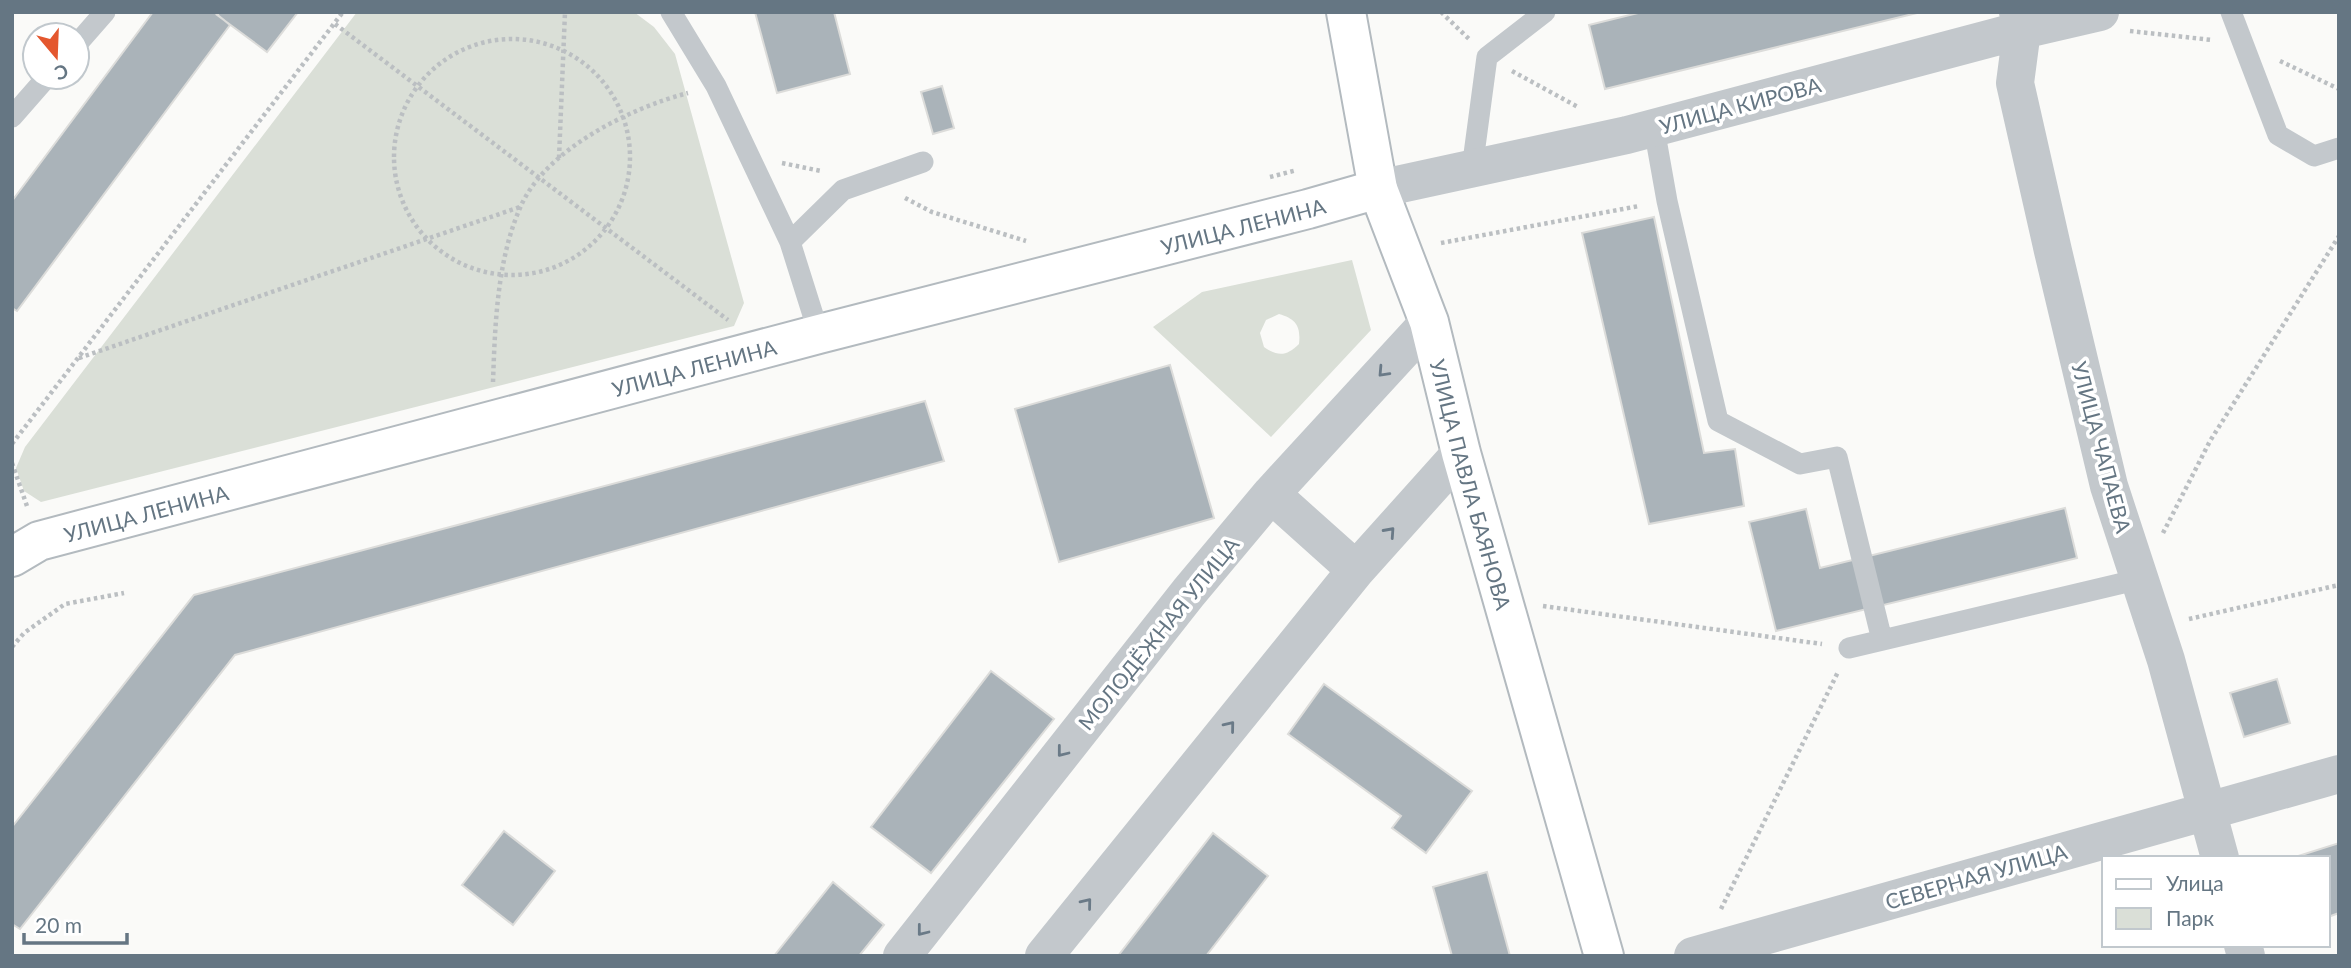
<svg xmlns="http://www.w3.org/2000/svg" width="2351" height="968" font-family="Lato,sans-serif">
<rect width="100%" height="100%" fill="#fafaf8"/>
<path fill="#dadfd7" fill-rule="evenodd" d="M357 12H634L654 27 675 54 744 303 734 326 41 502 24 491 16 468 25 447Z
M1352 260 1371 330 1271 437 1153 327 1202 292ZM1279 314C1296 319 1301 326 1299 344 1287 356 1278 357 1264 347L1260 333 1266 320Z"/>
<path fill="#aab3b9" stroke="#dcdcda" stroke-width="2" d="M153 12H214L230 25 17 311 12 308V201Z
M220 12H298L267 52 217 15Z
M755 12H834L850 74 777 93Z
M1642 12H1921L1605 89 1589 25Z
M942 86 954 128 933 134 921 92Z
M1654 217 1704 453 1735 449 1744 506 1649 524 1582 233Z
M1170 365 1214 518 1059 562 1015 409Z
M925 401 944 461 235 655 20 929 12 924V827L194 595Z
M2065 508 2077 558 1776 631 1749 522 1806 509 1820 568Z
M991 671 1054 719 931 873 871 827Z
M2277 679 2290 723 2244 737 2230 693Z
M1324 684 1472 791 1426 853 1392 828 1401 816 1288 734Z
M504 831 555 871 513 925 462 885Z
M1213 833 1268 876 1206 956H1118Z
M2339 843V913L2328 917V858H2292Z
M1487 872 1510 956H1452L1433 887Z
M833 882 884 925 859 956H774Z"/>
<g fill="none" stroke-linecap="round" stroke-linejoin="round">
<g stroke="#b3babf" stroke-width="42">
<g id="secondary">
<path id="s1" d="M1346 12 1378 189 1429 322 1461 453 1604 956"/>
<path id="s2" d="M12 557 39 541 819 334 1308 209 1378 189"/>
</g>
</g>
<path stroke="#bbbfc2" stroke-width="4.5" stroke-dasharray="3.5 3.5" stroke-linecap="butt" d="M1441 12 1469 39
M335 24 728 320
M2130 31 2212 40
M394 157a118 118 0 1 1 236 0a118 118 0 1 1-236 0Z
M2280 61 2339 89
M1512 71 1578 107
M559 158 565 12
M782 163 821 171
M1270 177 1297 170
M905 198 932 212 1026 241
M1441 243 1639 206
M79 358 520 207
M493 382C495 325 497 261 520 208 544 150 630 108 688 93
M12 444 343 12
M12 463 28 509
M2163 533 2210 441 2339 236
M1543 606 1822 644
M2189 619 2339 585
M12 647 24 633 65 604 124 593
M1721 909 1838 672"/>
<path stroke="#c3c8cc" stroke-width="21" d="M671 12 716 86 790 242
M2231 12 2278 135 2314 156 2339 148
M77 44 105 12
M12 117 47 77
M1654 128 1667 201 1718 421 1800 464 1837 457 1882 640
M1472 169 1487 57 1545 12
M819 334 790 242 843 190 923 162
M1849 648 2140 579"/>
<path stroke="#c3c8cc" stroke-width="38" d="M2018 12 2022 30 2015 83 2053 251 2109 486 2166 660 2220 858
M1378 189 1627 135 2022 30 2100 12
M1271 494 1356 570
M2243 945 2246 956
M902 956 1189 592 1271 494 1429 322
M1044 956 1356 570 1461 453
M1693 956 2339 774"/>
<use href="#secondary" stroke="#fff" stroke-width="38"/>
</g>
<defs><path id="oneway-chevron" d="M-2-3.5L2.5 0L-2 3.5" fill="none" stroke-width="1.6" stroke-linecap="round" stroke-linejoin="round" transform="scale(1.75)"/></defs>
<g stroke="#6a7a87">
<use href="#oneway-chevron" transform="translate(1383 372) rotate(133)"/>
<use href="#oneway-chevron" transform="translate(1390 532) rotate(-48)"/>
<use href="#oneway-chevron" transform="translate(1230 726) rotate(-51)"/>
<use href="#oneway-chevron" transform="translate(1062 752) rotate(128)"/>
<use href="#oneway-chevron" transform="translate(1087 903) rotate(-51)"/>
<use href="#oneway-chevron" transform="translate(922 931) rotate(128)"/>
</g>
<g text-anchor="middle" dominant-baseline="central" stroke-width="7" stroke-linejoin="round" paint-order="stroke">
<g font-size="21" fill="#657683" stroke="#fff">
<text transform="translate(1740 105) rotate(-15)">УЛИЦА КИРОВА</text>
<text stroke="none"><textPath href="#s2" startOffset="1276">УЛИЦА ЛЕНИНА</textPath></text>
<text stroke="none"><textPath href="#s2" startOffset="709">УЛИЦА ЛЕНИНА</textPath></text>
<text transform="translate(2102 447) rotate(75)">УЛИЦА ЧАПАЕВА</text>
<text stroke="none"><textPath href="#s1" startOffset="490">УЛИЦА ПАВЛА БАЯНОВА</textPath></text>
<text stroke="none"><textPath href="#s2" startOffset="142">УЛИЦА ЛЕНИНА</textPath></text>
<text transform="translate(1158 633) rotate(-51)">МОЛОДЁЖНАЯ УЛИЦА</text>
<text transform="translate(1976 876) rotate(-16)">СЕВЕРНАЯ УЛИЦА</text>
</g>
</g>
<rect width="2351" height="968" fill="none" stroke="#657683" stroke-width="28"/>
<rect x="2102" y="856" width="228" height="91" fill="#ffffff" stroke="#c1c8cd" stroke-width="2"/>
<rect x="2116" y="879" width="35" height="10" fill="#ffffff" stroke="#c1c8cd" stroke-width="2"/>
<text x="2166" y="891" font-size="21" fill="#657683">Улица</text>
<rect x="2116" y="908" width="35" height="21" fill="#dadfd7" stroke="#c1c8cd" stroke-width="2"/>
<text x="2166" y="926" font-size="21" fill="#657683">Парк</text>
<g transform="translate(56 56) rotate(161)"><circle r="33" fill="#ffffff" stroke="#c1c8cd" stroke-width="2"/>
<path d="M0-5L12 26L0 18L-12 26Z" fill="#e4572e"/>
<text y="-10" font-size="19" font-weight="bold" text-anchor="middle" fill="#657683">С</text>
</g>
<path d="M24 933v10h103v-10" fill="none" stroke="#657683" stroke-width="3.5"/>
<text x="35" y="933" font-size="21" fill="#657683" stroke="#ffffff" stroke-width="5" paint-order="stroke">20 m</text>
</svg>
